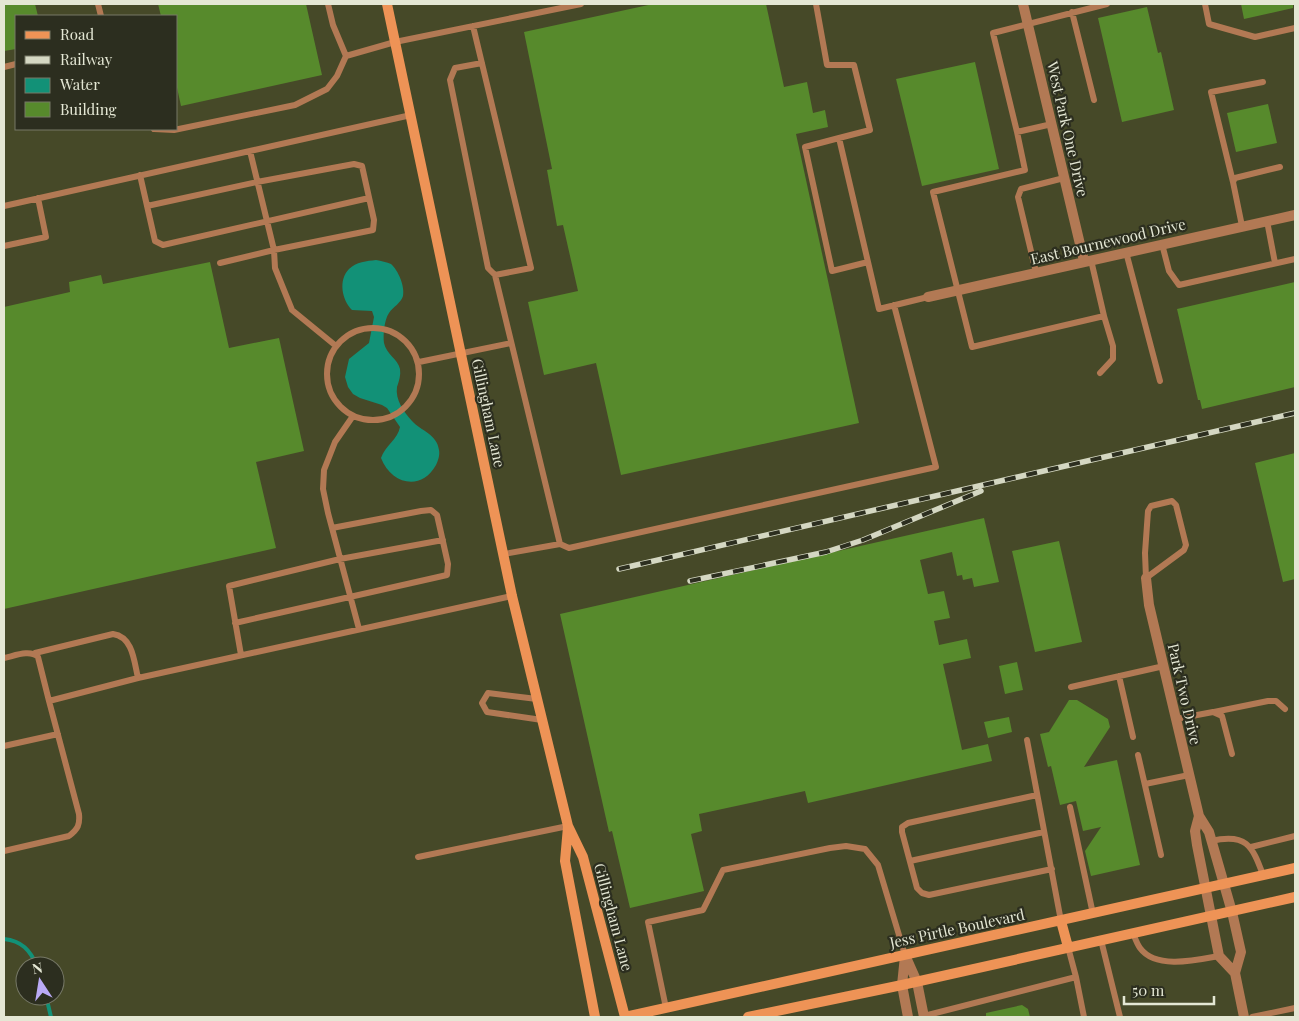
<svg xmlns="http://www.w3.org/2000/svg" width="1299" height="1021" font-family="'Playfair Display',serif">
<rect width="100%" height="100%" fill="#464928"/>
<path fill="#129177" d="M376 260C381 261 387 262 391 264 398 270 405 286 403 296 401 303 393 307 389 313 384 320 383 336 384 343 386 354 398 359 400 369 401 375 399 381 397 387 395 400 404 412 412 421 421 431 437 434 439 450 440 455 438 461 436 465 421 492 391 484 381 458 385 446 398 439 400 427L387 408 382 405 360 398 353 394 348 387 345 377 349 359 369 343 374 317 372 311 352 310C342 300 338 280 349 269 356 262 367 261 376 260Z"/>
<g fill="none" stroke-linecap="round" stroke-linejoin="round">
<path stroke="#129177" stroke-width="4" d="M4 939C22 941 30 950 37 966
M46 996 51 1017"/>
</g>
<path fill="#578a2c" d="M4 4H35L38 16H16V49L4 51Z
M158 4H306L322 75 181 106 176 83V16H161Z
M653 4H766L784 87 807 82 813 113 825 110 828 127 796 134 859 423 621 475 596 363 544 375 528 302 578 291 563 225 557 226 547 170 552 169 524 32Z
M1241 4H1293V8L1244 19Z
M1147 7 1158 53 1161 52 1174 110 1122 122 1098 18Z
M975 62 999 169 922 186 896 79Z
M1268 104 1277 143 1236 152 1227 113Z
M210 262 229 348 279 338 304 451 256 462 276 548 4 609V307L70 292 69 282 101 275 103 284Z
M1295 282V387L1202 409 1200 400H1198L1177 309Z
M1295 453V579L1283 582 1255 463Z
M984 518 999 582 974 587 972 578 963 580 962 575 957 576 952 552 920 560 928 594 944 591 950 618 934 621 939 645 967 639 971 658 943 664 962 750 988 744 992 761 808 803 805 791 699 814 702 831 691 834 704 891 630 908 612 831 609 832 560 614Z
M1059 541 1082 642 1035 652 1012 551Z
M1017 662 1023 690 1005 694 999 666Z
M1069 700H1077L1108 719 1110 727 1084 767 1117 760 1140 865 1091 876 1085 851 1101 827 1083 831 1076 801 1060 805 1051 766 1048 767 1040 734 1049 732Z
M1009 717 1012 732 988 738 984 722Z
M1022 1005 1028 1009 1030 1017H986V1013Z"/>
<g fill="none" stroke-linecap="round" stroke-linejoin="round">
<path stroke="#b27954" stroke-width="6" d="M98 4 101 16
M328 4 333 25 346 56
M816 4 827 65H854L870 130 839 138 879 309 928 297
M1205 4 1209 24 1255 37 1295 28
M1072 12 1094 100
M473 26 531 268 495 275 560 544
M482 63 455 68 450 80 488 268 495 275
M4 67 16 64
M1052 124 1017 132 993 33 1107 4
M154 129 174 130 295 105 327 89 337 76 346 56 395 42 581 4
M1017 132 1025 170 933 192 972 347 1104 316 1091 260
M839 138 805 147 832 271 868 262
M140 175 155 241 163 245 369 198
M1233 182 1211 92 1263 82
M4 206 411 115
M147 206 257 182 354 164 362 166 374 220 373 230 274 250 275 268 292 310 336 346
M1267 221 1275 263
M1242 226 1233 182 1235 178 1280 167
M1162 244 1169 271 1179 285 1295 259
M4 246 46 237 38 198
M1126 252 1160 381
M220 263 274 250 250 151
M1036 272 1018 197 1021 189 1064 178
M327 374a46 46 0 1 1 92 0a46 46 0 1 1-92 0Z
M419 362 511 343
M1100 373 1113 359V346L1104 316
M353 416 335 442 324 470 323 489 328 513 359 629
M1172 501 1176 505 1186 545 1184 550 1146 578 1145 553 1148 511 1151 506Z
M504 554 560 544 569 548 936 467 894 305
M235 623 447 575 448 564 437 515 431 510 421 511 332 528
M35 653 113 634C133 637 134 661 138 678
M241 655 229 586 340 559 443 540
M4 658C14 656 30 649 38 657L49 701 138 678 512 596
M1119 676 1133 737
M1071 687 1164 666
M537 699 488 693 482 703 487 712 542 720
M1214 712 1268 701H1276L1285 709
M1176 719 1213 712 1222 716 1232 754
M1027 740 1061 921
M4 746 58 734
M1138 755 1161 855
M1145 784 1189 775
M1037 795 908 823 902 827V832L917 888 922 893 929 895 1052 869
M1070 807 1093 914
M1211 841C1246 833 1252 845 1263 875
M1251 847 1295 836
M4 851 69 836C78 829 80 825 79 814L49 701
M418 857 568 826
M910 861 1044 832
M1133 933C1135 938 1137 944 1140 948 1156 970 1197 960 1219 956
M1101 940 1120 1017
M1076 977 1084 1017
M666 1008 648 922 703 910 723 870 830 848 846 846 865 849 878 865 905 955
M924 1016 1076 977 1068 947
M1252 1017 1295 1008"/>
<path stroke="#b27954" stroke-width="10" d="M1023 4 1084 261
M928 297 1295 215
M1146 578 1149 605 1199 816 1209 832 1232 912 1241 952 1235 973 1244 1017
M1199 816 1195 831 1197 845 1219 956 1235 973
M905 955 917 982 924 1017
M905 956 902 985 908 1017"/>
<path stroke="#ee9356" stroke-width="10" d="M387 4 512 596 568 826 583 857 625 1017
M568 827 565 861 595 1017
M1061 921 1068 947
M625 1017 1295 868
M748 1017 902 985 1295 897"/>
<g stroke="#d4d7c2" stroke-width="5.5">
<path id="rail" d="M619 569 1295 413
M690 581 826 552 863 540 981 491"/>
</g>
<use href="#rail" stroke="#2c2e1f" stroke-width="4" stroke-dasharray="11" stroke-linecap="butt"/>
</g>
<g text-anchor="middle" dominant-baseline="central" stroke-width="4.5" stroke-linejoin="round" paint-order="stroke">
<g font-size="15" fill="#e4e7d4" stroke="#2c2e1f">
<text transform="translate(1068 129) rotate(77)">West Park One Drive</text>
<text transform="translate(1108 241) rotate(-13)">East Bournewood Drive</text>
<text transform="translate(489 413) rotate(78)">Gillingham Lane</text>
<text transform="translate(1185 694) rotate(77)">Park Two Drive</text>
<text transform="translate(614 917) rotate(75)">Gillingham Lane</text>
<text transform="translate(957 928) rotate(-12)">Jess Pirtle Boulevard</text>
</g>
</g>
<rect width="1299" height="1021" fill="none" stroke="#e4e7d4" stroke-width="10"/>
<rect x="15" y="15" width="162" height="115" fill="#2c2e1f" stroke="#767867"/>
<rect x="25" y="31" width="25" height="8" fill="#ee9356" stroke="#767867"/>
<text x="60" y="40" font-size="15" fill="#e4e7d4">Road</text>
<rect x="25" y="56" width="25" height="8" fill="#d4d7c2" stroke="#767867"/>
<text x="60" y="65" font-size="15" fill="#e4e7d4">Railway</text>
<rect x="25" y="78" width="25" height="15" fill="#129177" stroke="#767867"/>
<text x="60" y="90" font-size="15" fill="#e4e7d4">Water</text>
<rect x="25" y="102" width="25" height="15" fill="#578a2c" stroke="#767867"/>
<text x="60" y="115" font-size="15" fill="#e4e7d4">Building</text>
<g transform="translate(40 981) rotate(348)"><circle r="24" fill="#2c2e1f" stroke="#767867"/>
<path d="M0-4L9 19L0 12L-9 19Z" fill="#baaaf6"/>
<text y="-8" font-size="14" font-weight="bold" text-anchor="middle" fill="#e4e7d4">N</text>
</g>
<path d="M1124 996v8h90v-8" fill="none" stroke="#e4e7d4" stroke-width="2.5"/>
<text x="1132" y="996" font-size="15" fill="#e4e7d4" stroke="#2c2e1f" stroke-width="4" paint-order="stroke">50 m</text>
</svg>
